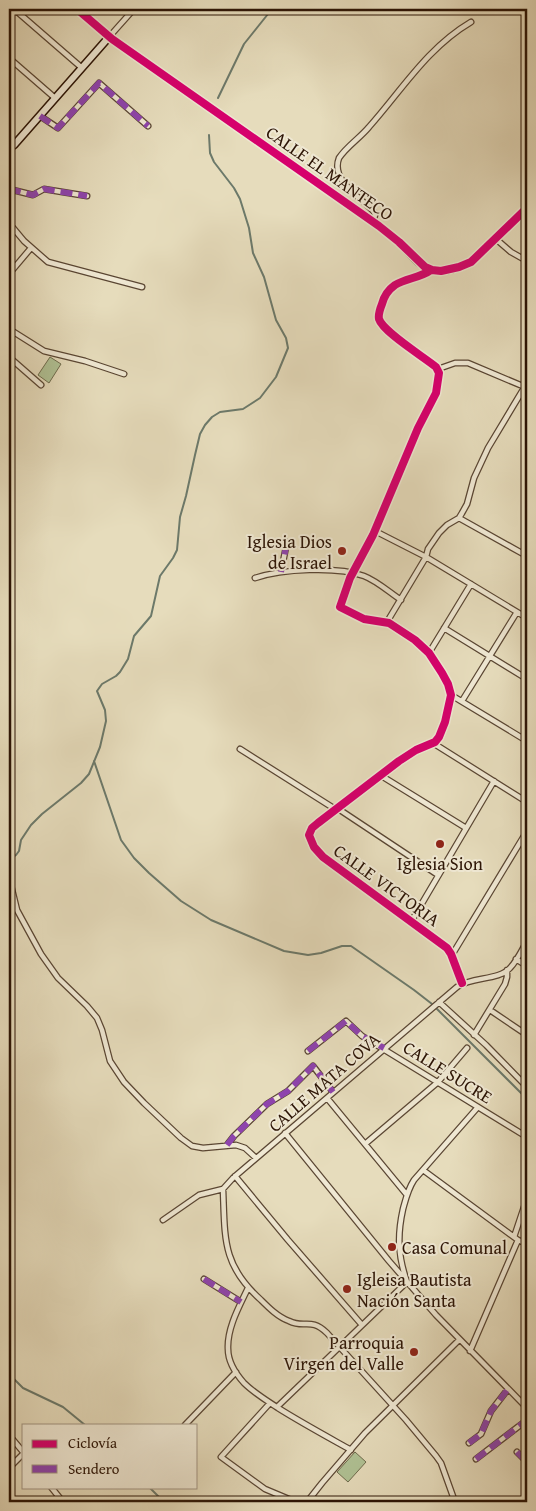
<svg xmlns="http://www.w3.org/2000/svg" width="536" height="1511" font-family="'Gentium Book Plus',serif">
<rect width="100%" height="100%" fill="#e6dcbc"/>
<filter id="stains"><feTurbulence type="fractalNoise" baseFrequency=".004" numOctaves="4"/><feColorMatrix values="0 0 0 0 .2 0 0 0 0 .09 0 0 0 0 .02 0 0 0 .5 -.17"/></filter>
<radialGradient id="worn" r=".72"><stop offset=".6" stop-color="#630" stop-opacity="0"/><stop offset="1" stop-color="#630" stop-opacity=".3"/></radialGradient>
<path fill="#b0c295" stroke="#6e6b4d" d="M50 357 61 364 49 383 38 375Z
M355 1452 366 1462 348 1482 337 1472Z"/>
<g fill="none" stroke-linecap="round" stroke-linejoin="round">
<path stroke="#6c796a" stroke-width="2" d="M218 98 244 44 272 9
M94 761 121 840 134 858 149 873 181 901 211 920 284 951 308 955 321 953 342 946H351L414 990 432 1004
M9 860 16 855 19 851 21 840 31 825 42 814 81 783 89 774 100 747 106 721 105 710 97 691 102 684 116 676 120 672 128 659 134 636 151 616 160 576 173 558 177 550 180 517 186 496 195 455 200 434 205 425 212 417 220 412 243 409 260 398 276 377 288 348 286 338 276 320 264 277 253 253 249 228 240 199 234 188 214 162 210 153 209 135
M437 1009 527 1099
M9 1374 23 1388 63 1407 85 1425
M149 1487 164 1502"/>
<g stroke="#5a4633" stroke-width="7">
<path id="street" d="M14 9 82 68
M77 9 109 37 134 9
M9 58 55 98
M40 116 58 128 99 83 148 126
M9 152 14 145
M9 189 33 195 44 189 87 196
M373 222 375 215 374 212C362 198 330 181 339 158 347 146 360 138 369 127 402 90 427 48 471 22
M9 223 24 241 48 262 142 287
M496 239 511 252 527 261
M431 270C420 278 406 278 395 285 388 290 384 296 382 304 380 309 378 314 379 319 383 332 424 357 436 367L439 373 436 393 418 428 373 535 350 578 340 607 364 619 389 623 415 640 429 653 442 673 448 684 451 695 445 722 439 737 435 742 416 750 399 761 318 823 312 828 309 835 314 847 323 857 447 948 451 954 462 983
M9 274 31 248
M9 329 44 351 85 361 124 374
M9 357 41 385
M438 369 455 363H468L525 387
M459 518 527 556
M375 531 426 557 527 618
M281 572 287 542
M255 578C282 569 337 566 364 576 377 581 389 592 401 600
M387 622 426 557 428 549 439 533 447 525 459 518 462 513 467 504 474 478 488 448 527 383
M444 628 527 679
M429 653 471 584
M451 695 527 741
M462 701 517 612
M433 743 527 802
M240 749 335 809
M380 775 466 828
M337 808 438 875
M9 877 17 910 41 954 58 978 87 1006 97 1018 102 1030 110 1061 124 1082 144 1103 181 1138 192 1146 203 1148 236 1145 245 1148 256 1158
M411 922 494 781
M452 955 527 831
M516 959 527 966
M439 1002 486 1045 527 1087
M490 1010 527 1035
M474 1035 505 984 507 977V970
M308 1051 346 1021 362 1036 527 1137
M327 1098 407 1195
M285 1133 389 1261 436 1315 527 1408
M365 1144 438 1082 467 1048
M227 1145 234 1136 267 1104 288 1091 313 1066 333 1092
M423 1170 518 1240 527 1244
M235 1176 288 1240 362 1325
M223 1189C225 1239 222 1265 261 1300 269 1308 278 1317 289 1321 305 1329 310 1317 327 1333L406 1420 436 1456 441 1463 455 1502
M163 1220 199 1195 223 1189 233 1178 457 987C473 976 498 981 510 968 517 961 522 950 527 941
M514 1237 527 1198
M204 1279 241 1302
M248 1288C239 1307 227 1328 228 1349 228 1361 236 1374 244 1383 254 1393 266 1400 278 1408 302 1423 326 1436 351 1450
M470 1351 518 1240
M270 1403 221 1457 265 1489 296 1502
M277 1407 407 1282C398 1256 397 1236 403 1209 406 1198 408 1189 414 1180L478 1107
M185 1425 236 1372
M9 1435 24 1453
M469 1443 481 1434 491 1411 508 1389
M517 1452 527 1462
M476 1459 527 1420
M9 1468 24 1453
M51 1487 63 1502
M307 1502 322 1483 365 1433 459 1340"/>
</g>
<g stroke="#2c1405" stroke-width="9">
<path id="secondary" d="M9 141 14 145 109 37 379 226C386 231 393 237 400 243 409 252 420 267 433 270 444 273 461 267 471 262L527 208"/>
</g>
<use href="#street" stroke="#efe8d3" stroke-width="4.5"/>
<use href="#secondary" stroke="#efe8d3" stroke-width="6"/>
<path stroke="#8e44ad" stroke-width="6" stroke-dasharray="12 6" stroke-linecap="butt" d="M40 116 58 128 99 83 148 126
M9 189 33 195 44 189 87 196
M281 572 287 542
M308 1051 346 1021 362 1036 384 1048
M227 1145 234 1136 267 1104 288 1091 313 1066 333 1092
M204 1279 241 1302
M469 1443 481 1434 491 1411 508 1389
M517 1452 527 1462
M476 1459 527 1420"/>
<g stroke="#efe8d3" stroke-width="11">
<path id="cycleway" d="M77 9 112 39 379 226 399 242 425 267 432 270 441 271 459 267 471 262 527 208
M431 270C420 278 406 278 395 285 388 290 384 296 382 304 380 309 378 314 379 319 383 332 424 357 436 367L439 373 436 393 418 428 373 535 350 578 340 607 364 619 389 623 415 640 429 653 442 673 448 684 451 695 445 722 439 737 435 742 416 750 399 761 318 823 312 828 309 835 314 847 323 857 447 948 451 954 462 983"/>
</g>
<use href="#cycleway" stroke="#d6006c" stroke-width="8"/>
</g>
<g fill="#8f2418" stroke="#efe8d3" stroke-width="2">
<circle cx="342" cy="551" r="5"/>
<circle cx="440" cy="844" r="5"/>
<circle cx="392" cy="1247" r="5"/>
<circle cx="347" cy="1289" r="5"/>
<circle cx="414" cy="1352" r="5"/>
</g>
<g text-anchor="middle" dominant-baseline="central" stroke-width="4" stroke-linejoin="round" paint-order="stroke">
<g font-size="18" fill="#2c1405" stroke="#efe8d3">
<text transform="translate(330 173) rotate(35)">CALLE EL MANTECO</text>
<text transform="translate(387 885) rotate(36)">CALLE VICTORIA</text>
<text transform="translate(448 1072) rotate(32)">CALLE SUCRE</text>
<text transform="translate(324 1082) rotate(-41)">CALLE MATA COVA</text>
</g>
<g font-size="18" fill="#2c1405" stroke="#efe8d3" text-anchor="end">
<text x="332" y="541">Iglesia Dios<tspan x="332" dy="21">de Israel</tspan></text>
<text x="440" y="863" text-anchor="middle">Iglesia Sion</text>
<text x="402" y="1247" text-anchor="start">Casa Comunal</text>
<text x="357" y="1279" text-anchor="start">Igleisa Bautista<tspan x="357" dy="21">Nación Santa</tspan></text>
<text x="404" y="1342">Parroquia<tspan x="404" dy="21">Virgen del Valle</tspan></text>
</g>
</g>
<rect width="536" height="1511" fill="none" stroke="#e6dcbc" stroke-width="30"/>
<rect x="10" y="10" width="516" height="1491" fill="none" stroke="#2c1405" stroke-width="2.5"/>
<rect x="15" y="15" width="506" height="1481" fill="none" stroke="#2c1405"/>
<rect x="22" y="1424" width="175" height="65" fill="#efe8d3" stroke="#a19381"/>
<rect x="32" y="1440" width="25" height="8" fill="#d6006c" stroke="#a19381"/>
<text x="68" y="1448" font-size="15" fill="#2c1405">Ciclovía</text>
<rect x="32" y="1465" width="25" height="8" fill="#8e44ad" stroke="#a19381"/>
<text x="68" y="1474" font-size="15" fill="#2c1405">Sendero</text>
<rect width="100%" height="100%" filter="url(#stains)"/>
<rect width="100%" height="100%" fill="url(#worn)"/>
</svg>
